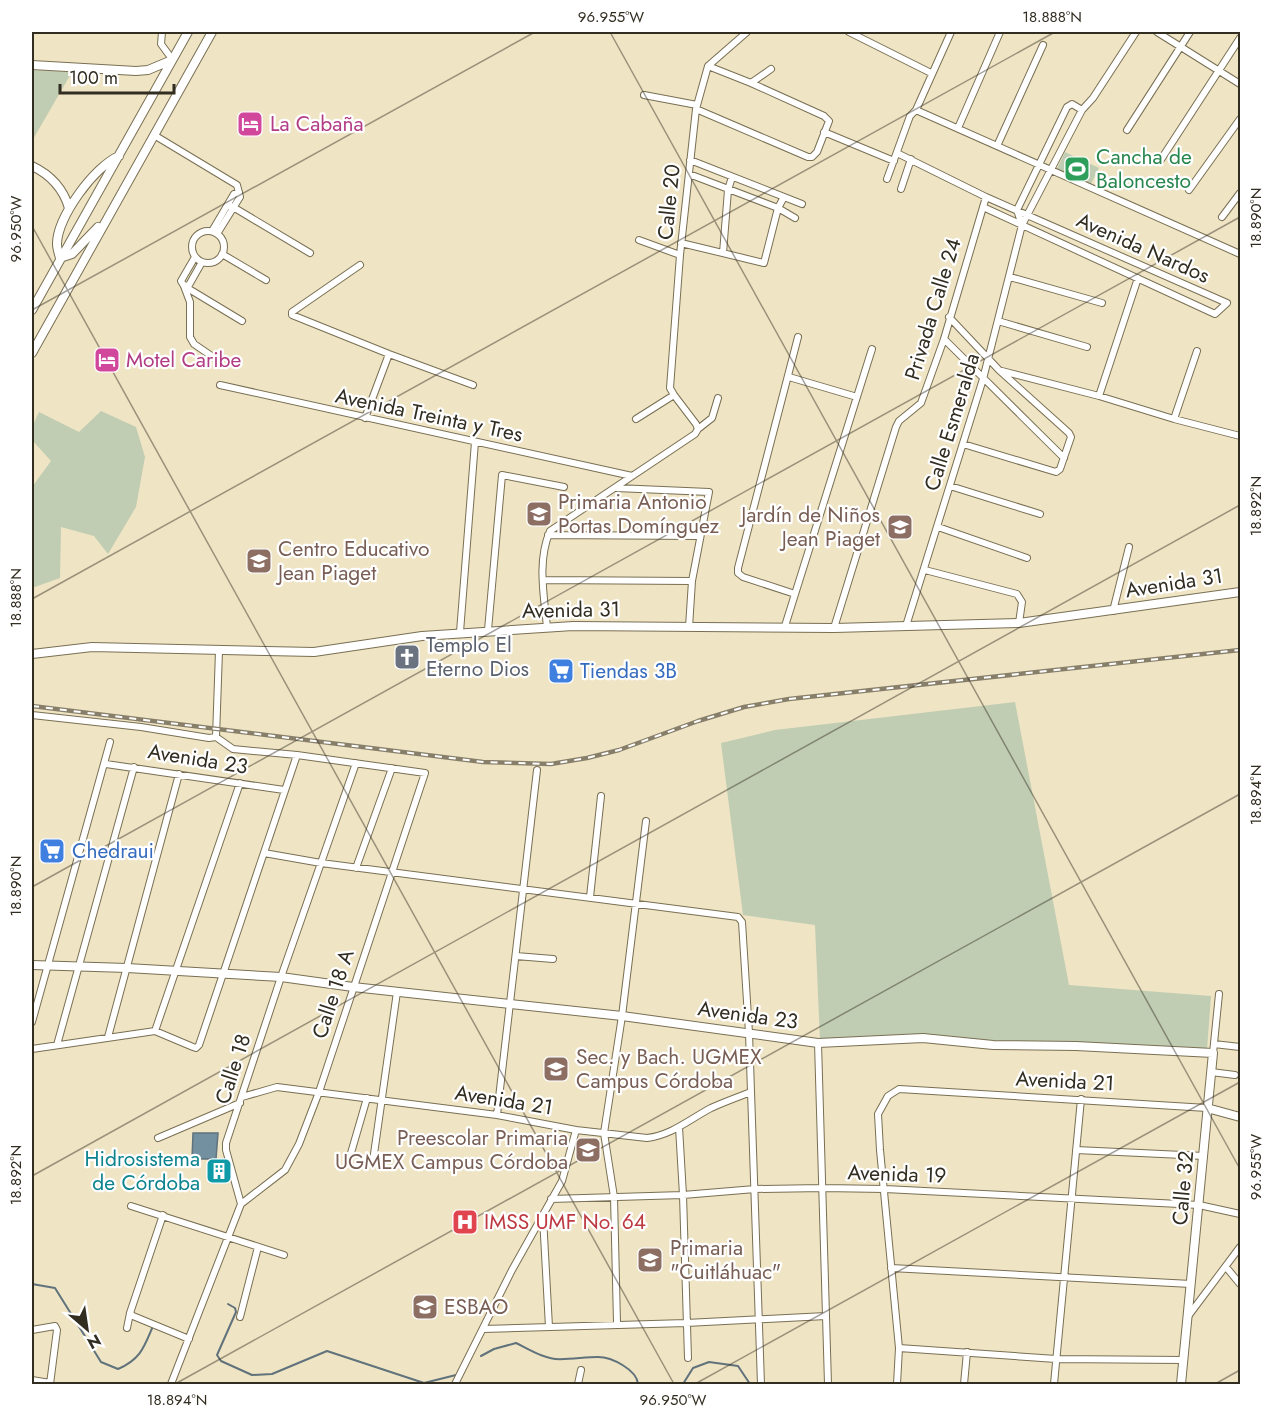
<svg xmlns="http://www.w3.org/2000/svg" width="1272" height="1416" font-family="Jost,sans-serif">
<rect width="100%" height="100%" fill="#efe4c4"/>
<path fill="#c0cdb3" d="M32 70 72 72 32 141Z
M1065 152 1099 168 1090 186 1056 171Z
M101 411 136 427 145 457 136 507 108 554 94 536 61 527 60 578 32 588V487L51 461 32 440V427L39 412 79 432Z
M1015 702 1069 985 1211 996 1207 1050 986 1042 910 1034 820 1041 815 925 743 915 721 743 775 730Z"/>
<path fill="#7390a1" stroke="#60727b" stroke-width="1.5" d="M193 1133H218L216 1159H192Z"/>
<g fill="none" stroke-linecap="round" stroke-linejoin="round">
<path stroke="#60727b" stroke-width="2" d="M32 1284 55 1288 101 1362 118 1369C141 1359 144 1347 153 1326
M228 1304 235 1308 236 1312 217 1355 221 1361 252 1375 272 1374 327 1351 424 1383 456 1375
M481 1356 494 1349 516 1343C528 1349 542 1358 555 1359 569 1360 584 1357 598 1357 612 1357 637 1370 638 1384
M683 1384 693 1368 709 1362 738 1366 750 1384"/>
<g stroke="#796f53" stroke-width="8">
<path id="street" d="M162 32 161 44 172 59
M849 32 931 73
M1157 32 1240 84
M751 83 771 69
M644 95 697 105
M696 109 808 157H812L817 152 829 121 824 116 751 83 708 66
M916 110 1240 254
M1082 110 1093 98 1136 32
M958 128 1000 32
M1127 130 1190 32
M824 132 894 161
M154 135 237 185 240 197 217 234
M997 146 1043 45
M897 153 986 197 1227 303 1215 314 983 207
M690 160 802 204
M1160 161 1240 38
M689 174 778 208 795 218
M887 179 910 116 916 110 951 32
M901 189 911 159
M1189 190 1240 119
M228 204 310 253
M1222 217 1240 193
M192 247a16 16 0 1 1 32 0a16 16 0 1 1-32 0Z
M212 231 234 194 239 192
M639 240 680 255
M681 243 764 263 778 208 784 197
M723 253 728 190 732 177
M222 254 266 280
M195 257 181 281 184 286 189 285 202 262
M360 265 292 312V315L389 354 473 385
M1010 277 1102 303
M184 286 190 302V337L194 344 216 359
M184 286 242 321
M949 317 999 370 1069 433 1071 437 1060 469 1056 472 963 444
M998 321 1087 347
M944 339 1064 458
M1002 371 1099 396 1174 419 1240 436
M789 377 857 397
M220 385 632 476
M1099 396 1138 278
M365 418 389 354
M636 419 674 395
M1174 419 1197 351
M698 429 712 418 718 398
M950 486 1040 514
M616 488 709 492 692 581 689 627
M938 527 1027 558
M548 535 699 536
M925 570 1017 594 1022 602 1019 623
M543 580 692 581
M795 594 743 577 738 573V568L798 337
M1113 611 1129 547
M785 626 872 349
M906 626 983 379 1022 225 1082 110 1072 104 1067 107 1017 210 1022 225
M547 627C544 596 537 561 550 531L695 434 698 429 696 424 674 395 670 388 680 255 696 109 708 66 747 32
M834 628 896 427 899 421 921 403 944 339 986 197
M488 630 502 475 564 487
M460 632 475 442
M219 651 216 737 233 749 297 755 425 773 319 1092 299 1144 285 1170 241 1204
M32 715 141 727 209 738 216 737
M106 764 284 790
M264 853 321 863 738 917 742 922 749 1033 761 1384
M356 868 392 768
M590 897 601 796
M516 956 553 959
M32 1022 110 742
M155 1031 240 783
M108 1037 179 774
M818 1043 828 1384
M1214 1044 1240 1047
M57 1045 134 767
M32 1049 155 1031 193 1047 196 1048 199 1045 297 755
M1213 1053 1219 994
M1211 1072 1235 1075
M242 1097 277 1087 497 1115 576 1130 647 1138C672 1135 690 1119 711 1108 724 1102 738 1097 751 1092
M497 1115 537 770
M679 1127 683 1195 688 1358
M158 1138 240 1103
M1076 1150 1204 1156
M351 1153 367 1098
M373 1161 397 992
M551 1199 683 1195 755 1189 823 1188 885 1189 1199 1205 1240 1214
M131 1206 284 1255
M543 1217 549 1327
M1226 1267 1240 1284
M891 1268 1191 1284
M130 1313 133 1316 189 1339
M1189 1315 1240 1247
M240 1317 258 1247
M617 1323 614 1197 604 1133 622 1016 646 821
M127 1328 130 1313 163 1215
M483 1329 686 1323 826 1316
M32 1330 55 1326 57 1330 50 1384
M899 1348 1056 1359 1183 1360
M32 1380 50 1383
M171 1384 241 1204 226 1150V1143L281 977 356 763
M455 1384 512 1270 562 1181 576 1130
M578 1384 581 1370
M897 1384 899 1348 880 1150 878 1114 888 1096 899 1089 1207 1108
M964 1384 967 1352
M1054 1384 1081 1099"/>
</g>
<g stroke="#796f53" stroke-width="10">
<path id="secondary" d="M32 65 136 71 148 70 172 60
M32 166C51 175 63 188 69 208
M98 227 72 254 60 258C59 254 57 249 57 244 57 217 95 166 119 156
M32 310 188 32
M32 353 212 32
M32 654 92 647 314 652 422 636 573 626 834 628 1019 623 1240 592
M32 965 127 968 281 977 353 987 622 1016 818 1043 923 1038 993 1045 1076 1046 1213 1053 1181 1384
M1207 1108 1240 1117"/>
</g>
<use href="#street" stroke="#fff" stroke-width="6"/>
<use href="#secondary" stroke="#fff" stroke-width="8"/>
<g stroke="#877f6a" stroke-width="4.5">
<path id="rail" d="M32 706 483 762 551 764 587 758 619 750 698 721 744 707 789 699 1240 650"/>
</g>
<use href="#rail" stroke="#fff" stroke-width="2" stroke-dasharray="7" stroke-linecap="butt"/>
</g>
<path fill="none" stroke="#322d21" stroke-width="1.5" stroke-opacity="0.45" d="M610 32 1240 1169M32 226 674 1384M32 310 535 32M32 599 1055 32M32 887 1240 217M32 1176 1240 505M175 1384 1240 794M695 1384 1240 1082M1215 1384 1240 1370"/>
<defs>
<g id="hotel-square" transform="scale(1.35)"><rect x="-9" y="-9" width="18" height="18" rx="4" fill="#d1479c" stroke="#fff"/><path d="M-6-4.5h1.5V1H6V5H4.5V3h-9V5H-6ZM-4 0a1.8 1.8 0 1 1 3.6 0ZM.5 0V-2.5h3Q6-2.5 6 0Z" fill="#fff"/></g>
<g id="stadium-square" transform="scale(1.35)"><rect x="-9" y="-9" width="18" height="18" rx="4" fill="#2e9e5b" stroke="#fff"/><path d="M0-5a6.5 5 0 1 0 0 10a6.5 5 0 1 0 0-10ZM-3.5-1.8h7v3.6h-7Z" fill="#fff"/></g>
<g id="school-square" transform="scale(1.35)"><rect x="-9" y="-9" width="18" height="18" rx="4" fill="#8d6e63" stroke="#fff"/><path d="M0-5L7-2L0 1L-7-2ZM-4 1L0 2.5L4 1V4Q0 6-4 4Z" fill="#fff"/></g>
<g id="church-square" transform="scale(1.35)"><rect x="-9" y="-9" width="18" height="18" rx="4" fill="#6b7280" stroke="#fff"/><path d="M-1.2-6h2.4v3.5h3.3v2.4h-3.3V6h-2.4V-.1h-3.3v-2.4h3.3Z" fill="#fff"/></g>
<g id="supermarket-square" transform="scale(1.35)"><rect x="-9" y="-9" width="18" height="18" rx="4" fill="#3f7fe0" stroke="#fff"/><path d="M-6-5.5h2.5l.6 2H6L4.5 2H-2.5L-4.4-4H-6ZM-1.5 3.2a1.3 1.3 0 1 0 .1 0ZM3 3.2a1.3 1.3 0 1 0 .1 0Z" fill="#fff"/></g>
<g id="building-square" transform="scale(1.35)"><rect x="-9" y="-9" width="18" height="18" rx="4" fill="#0f9aa8" stroke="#fff"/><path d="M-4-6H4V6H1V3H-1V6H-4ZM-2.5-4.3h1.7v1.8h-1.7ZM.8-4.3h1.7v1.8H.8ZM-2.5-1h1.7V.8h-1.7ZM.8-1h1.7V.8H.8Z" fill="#fff"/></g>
<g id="hospital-square" transform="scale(1.35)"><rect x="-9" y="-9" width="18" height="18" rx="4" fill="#e0444e" stroke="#fff"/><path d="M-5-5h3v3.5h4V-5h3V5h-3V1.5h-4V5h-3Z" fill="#fff"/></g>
</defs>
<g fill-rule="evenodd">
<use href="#hotel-square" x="250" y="124"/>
<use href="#stadium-square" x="1077" y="169"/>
<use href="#hotel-square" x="107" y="360"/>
<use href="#school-square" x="539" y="514"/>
<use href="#school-square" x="900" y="527"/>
<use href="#school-square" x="259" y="561"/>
<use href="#church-square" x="407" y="657"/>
<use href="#supermarket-square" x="561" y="671"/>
<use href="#supermarket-square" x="52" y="851"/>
<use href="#school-square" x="556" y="1069"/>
<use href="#school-square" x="588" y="1150"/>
<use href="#building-square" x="219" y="1171"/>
<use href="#hospital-square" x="465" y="1222"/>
<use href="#school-square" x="650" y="1260"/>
<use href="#school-square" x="425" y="1307"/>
</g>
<g text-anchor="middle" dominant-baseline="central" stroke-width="4.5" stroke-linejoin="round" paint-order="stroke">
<g font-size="21" fill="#b23c85" stroke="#fff" text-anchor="start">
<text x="270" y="124">La Cabaña</text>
<text x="126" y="360">Motel Caribe</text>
</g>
<g font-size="21" fill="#27864d" stroke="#fff" text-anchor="start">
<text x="1096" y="157">Cancha de<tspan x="1096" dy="24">Baloncesto</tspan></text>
</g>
<g font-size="21" fill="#322d21" stroke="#fff">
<text transform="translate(669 202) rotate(-84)">Calle 20</text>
<text transform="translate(1143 248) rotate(24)">Avenida Nardos</text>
<text transform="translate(933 309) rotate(-73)">Privada Calle 24</text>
<text transform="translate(429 415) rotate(12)">Avenida Treinta y Tres</text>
<text transform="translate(952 422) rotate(-73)">Calle Esmeralda</text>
<text transform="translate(1174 583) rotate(-9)">Avenida 31</text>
<text transform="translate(571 610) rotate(-1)">Avenida 31</text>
<text transform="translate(198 759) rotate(9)">Avenida 23</text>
<text transform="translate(333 994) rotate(-72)">Calle 18 A</text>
<text transform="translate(748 1015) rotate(8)">Avenida 23</text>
<text transform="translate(233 1069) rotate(-72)">Calle 18</text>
<text transform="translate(1065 1081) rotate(3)">Avenida 21</text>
<text transform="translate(504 1100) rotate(9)">Avenida 21</text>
<text transform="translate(897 1174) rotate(2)">Avenida 19</text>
<text transform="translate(1183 1188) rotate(-85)">Calle 32</text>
</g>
<g font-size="21" fill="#785e54" stroke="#fff" text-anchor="start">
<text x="558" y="502">Primaria Antonio<tspan x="558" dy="24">Portas Domínguez</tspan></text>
<text x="880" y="515" text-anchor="end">Jardín de Niños<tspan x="880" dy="24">Jean Piaget</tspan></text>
<text x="278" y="549">Centro Educativo<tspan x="278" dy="24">Jean Piaget</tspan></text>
<text x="576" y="1057">Sec. y Bach. UGMEX<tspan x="576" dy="24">Campus Córdoba</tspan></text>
<text x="568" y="1138" text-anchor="end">Preescolar Primaria<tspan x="568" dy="24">UGMEX Campus Córdoba</tspan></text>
<text x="670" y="1248">Primaria<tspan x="670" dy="24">"Cuitláhuac"</tspan></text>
<text x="444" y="1307">ESBAO</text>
</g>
<g font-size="21" fill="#5b616d" stroke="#fff" text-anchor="start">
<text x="426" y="645">Templo El<tspan x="426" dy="24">Eterno Dios</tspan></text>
</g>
<g font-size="21" fill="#366cbe" stroke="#fff" text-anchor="start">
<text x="580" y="671">Tiendas 3B</text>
<text x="72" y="851">Chedraui</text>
</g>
<g font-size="21" fill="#0d838f" stroke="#fff" text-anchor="end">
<text x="200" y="1159">Hidrosistema<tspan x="200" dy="24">de Córdoba</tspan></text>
</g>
<g font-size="21" fill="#be3a42" stroke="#fff" text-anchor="start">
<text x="484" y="1222">IMSS UMF No. 64</text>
</g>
</g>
<rect width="1272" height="1416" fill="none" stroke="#ffffff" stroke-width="66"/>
<g transform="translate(87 1329) rotate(151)" stroke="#ffffff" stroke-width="4.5" paint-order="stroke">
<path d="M0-4.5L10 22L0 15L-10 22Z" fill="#322d21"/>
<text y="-9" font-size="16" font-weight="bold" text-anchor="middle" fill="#322d21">N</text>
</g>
<path d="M60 84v9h114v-9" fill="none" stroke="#322d21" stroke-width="3"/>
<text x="69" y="84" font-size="18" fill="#322d21" stroke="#ffffff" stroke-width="4.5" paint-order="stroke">100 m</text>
<rect x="33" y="33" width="1206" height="1350" fill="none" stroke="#322d21" stroke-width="2"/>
<g font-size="15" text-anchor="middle" fill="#322d21">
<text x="611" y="22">96.955°W</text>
<text x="1052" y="22">18.888°N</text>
<text transform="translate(1256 218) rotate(-90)" y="5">18.890°N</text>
<text transform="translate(16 229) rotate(-90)" y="5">96.950°W</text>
<text transform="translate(1256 506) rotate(-90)" y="5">18.892°N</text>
<text transform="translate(16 598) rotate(-90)" y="5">18.888°N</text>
<text transform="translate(1256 795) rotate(-90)" y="5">18.894°N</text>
<text transform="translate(16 886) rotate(-90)" y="5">18.890°N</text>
<text transform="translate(1256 1167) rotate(-90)" y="5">96.955°W</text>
<text transform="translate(16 1175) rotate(-90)" y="5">18.892°N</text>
<text x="177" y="1405">18.894°N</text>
<text x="673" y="1405">96.950°W</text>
</g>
</svg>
